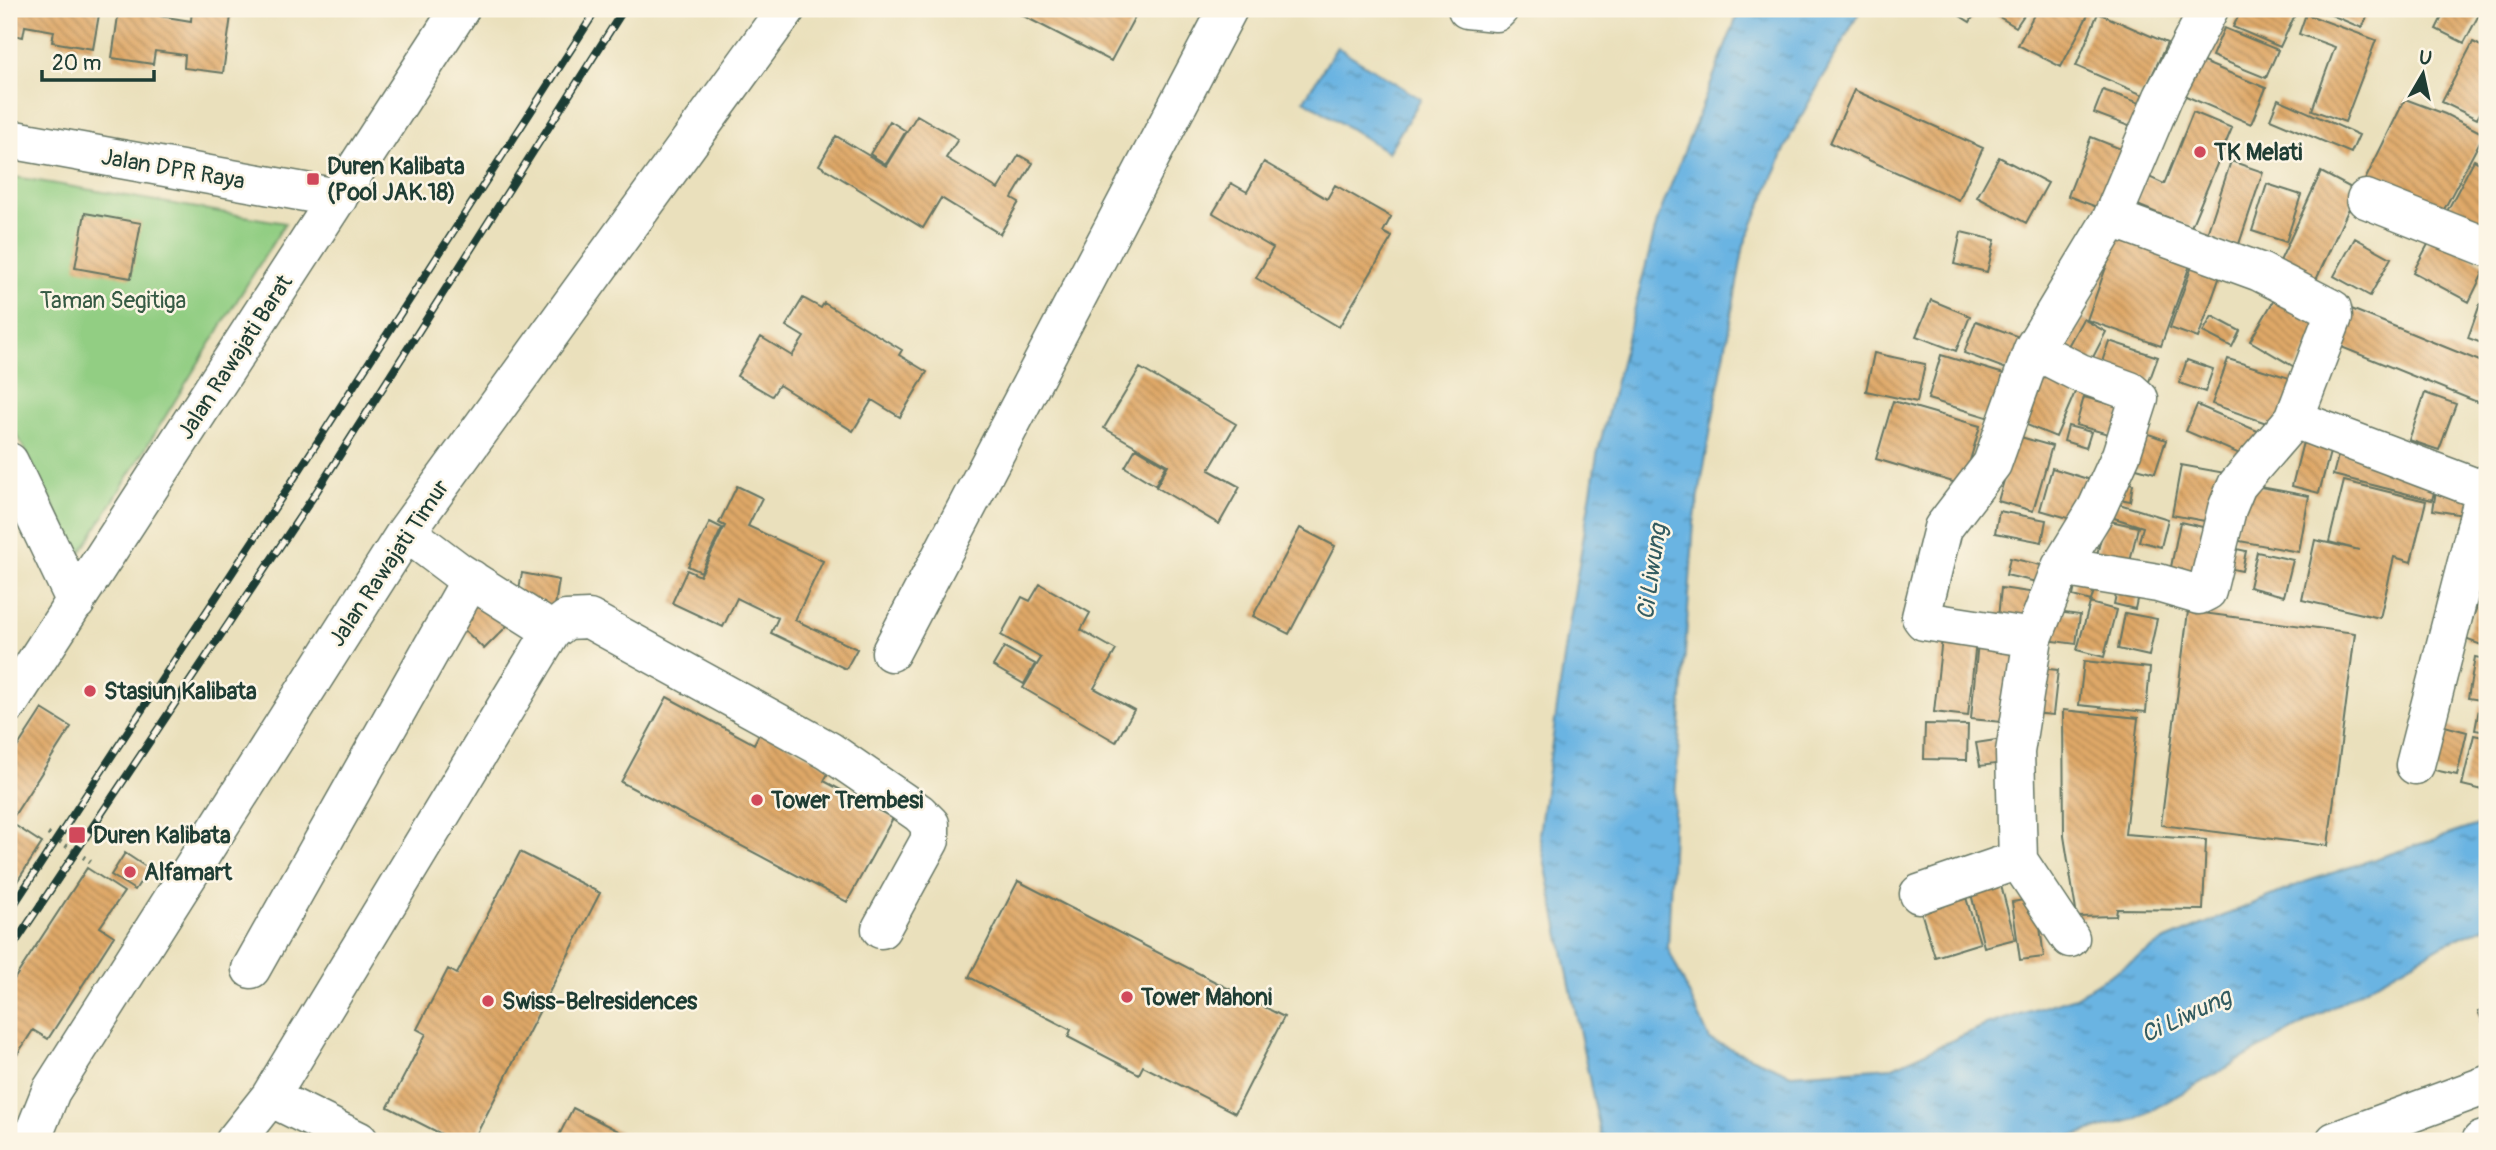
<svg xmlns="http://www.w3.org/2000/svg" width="2496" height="1150" font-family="Pangolin,sans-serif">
<defs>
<pattern id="water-ripples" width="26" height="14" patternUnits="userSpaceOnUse" patternTransform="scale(1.75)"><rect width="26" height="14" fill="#6ab4e2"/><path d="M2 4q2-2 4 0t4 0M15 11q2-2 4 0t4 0" fill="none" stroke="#5794b8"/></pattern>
<pattern id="building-back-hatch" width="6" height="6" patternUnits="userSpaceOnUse" patternTransform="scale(1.75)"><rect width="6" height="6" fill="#dfa867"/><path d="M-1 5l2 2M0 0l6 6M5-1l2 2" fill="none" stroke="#b48a56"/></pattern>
</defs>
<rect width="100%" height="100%" fill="#fcf5e5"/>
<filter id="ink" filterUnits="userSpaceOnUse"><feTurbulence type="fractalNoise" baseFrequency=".0143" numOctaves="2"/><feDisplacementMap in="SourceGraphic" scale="14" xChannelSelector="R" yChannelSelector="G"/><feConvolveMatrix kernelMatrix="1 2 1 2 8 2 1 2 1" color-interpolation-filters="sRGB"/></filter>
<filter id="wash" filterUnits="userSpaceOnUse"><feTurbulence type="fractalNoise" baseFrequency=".00686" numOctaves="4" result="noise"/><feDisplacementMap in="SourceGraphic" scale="28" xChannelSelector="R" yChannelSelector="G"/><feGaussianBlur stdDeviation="1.57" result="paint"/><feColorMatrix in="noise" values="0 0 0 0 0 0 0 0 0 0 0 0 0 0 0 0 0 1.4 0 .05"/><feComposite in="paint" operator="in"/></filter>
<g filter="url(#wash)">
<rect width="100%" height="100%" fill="#eae0bc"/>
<path fill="#92ce83" stroke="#58865c" stroke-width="2" d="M9 176 285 223 79 556 9 419Z"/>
<path fill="url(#water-ripples)" stroke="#44788b" stroke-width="2" d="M1740 9H1861L1792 133 1744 245 1694 523 1673 828 1668 948 1710 1040 1791 1074 1893 1067 1986 1025 2075 997 2166 940 2305 882 2487 822V926L2444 944 2136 1119 2071 1136 2062 1141H1602L1539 834 1567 637 1597 455 1658 218Z
M1337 47 1421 99 1388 152 1304 100Z"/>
<g id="blocks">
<path fill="url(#building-back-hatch)" d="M9 9H100L93 49 52 42 54 31 25 26 23 37 9 34Z
M119 9H161L160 16 191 21 192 9H232L223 73 184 68 185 55 155 51 153 64 112 58Z
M1010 9H1139L1111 61Z
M1949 9H1978L1970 22Z
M1986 9H2028L2016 27Z
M2037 9H2080L2089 13 2061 67 2018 45Z
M2164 9H2203L2195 24Z
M2242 9H2282L2295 15 2280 47 2233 27Z
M2317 9H2371L2362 28Z
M2446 9H2482L2464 43 2436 29Z
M2098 13 2167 43 2143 95 2076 66Z
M2306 14 2376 40 2345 122 2312 110 2335 47 2299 34Z
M2224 28 2278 50 2266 78 2212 56Z
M2473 42 2487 49V100L2477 119 2442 102Z
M2196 59 2266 88 2251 124 2181 94Z
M1854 90 1983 148 1959 200 1830 143Z
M2103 90 2143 104 2134 128 2094 113Z
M2278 99 2359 135 2351 153 2270 119Z
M2405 99 2445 114 2484 134 2439 219 2364 182Z
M2193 112 2232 128 2191 227 2135 204 2147 176 2164 184Z
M917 115 958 139 946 158 998 189 1019 155 1033 163 1012 198 1019 202 1000 234 941 198 923 228 819 165 836 136 886 166Z
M890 121 906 131 886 164 870 154Z
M2091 137 2131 153 2107 211 2068 196Z
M1999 157 2048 183 2026 223 1977 197Z
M2474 160 2487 167V237L2445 215Z
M2231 161 2263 172 2238 247 2206 237Z
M1264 162 1327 199 1335 185 1391 217 1383 232 1392 237 1339 327 1256 278 1273 248 1213 213 1231 183 1247 192Z
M2321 172 2357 191 2316 280 2280 261Z
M2267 184 2301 195 2286 242 2252 231Z
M85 213 141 223 131 278 75 268Z
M2121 226 2195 251 2161 346 2087 320Z
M1961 232 1995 240 1987 272 1954 264Z
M2432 237 2487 265 2469 302 2413 272Z
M2355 238 2391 258 2370 296 2334 276Z
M2197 252 2225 262 2198 338 2170 328Z
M2278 293 2324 320 2296 368 2250 341Z
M803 298 821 308 824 303 902 350 899 355 927 372 900 417 872 400 853 431 779 385 772 396 737 376 761 337 792 356 804 337 786 326Z
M1931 300 1970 316 1956 351 1916 336Z
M2480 304 2487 306V345L2468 338Z
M2344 306 2487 364V406L2329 342Z
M2212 316 2240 331 2232 347 2203 332Z
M2083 319 2106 332 2088 367 2063 355Z
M1976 321 2030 341 2017 373 1964 353Z
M2109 341 2158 357 2147 387 2099 371Z
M1874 353 1925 364 1917 402 1866 391Z
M1941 355 2004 374 1990 418 1928 399Z
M2228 359 2299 381 2275 426 2212 404Z
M2187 360 2213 369 2205 392 2179 383Z
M2046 364 2081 378 2056 437 2022 423Z
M1140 368 1236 424 1209 470 1240 487 1219 524 1156 487 1168 465 1104 428Z
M2425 393 2456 404 2439 450 2409 440Z
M2084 397 2127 409 2119 437 2076 425Z
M1893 401 1980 426 1963 485 1876 459Z
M2197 405 2260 432 2249 458 2186 431Z
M2068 426 2091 432 2086 448 2064 441Z
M2140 431 2166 440 2155 473 2129 466Z
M2305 434 2333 441 2319 493 2292 486Z
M2017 436 2052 446 2033 511 1998 501Z
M1136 448 1166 466 1155 485 1125 467Z
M2339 452 2438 477 2432 500 2333 475Z
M2181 465 2225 473 2216 523 2172 515Z
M2052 468 2094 481 2082 522 2040 510Z
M2344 481 2426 501 2411 562 2394 557 2380 618 2302 600 2315 540 2359 550 2329 542Z
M2123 482 2133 484 2130 501 2120 499Z
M2244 484 2309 496 2299 552 2234 540Z
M2437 484 2475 490 2470 516 2433 510Z
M737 486 762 498 748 526 823 561 795 620 857 649 846 669 771 633 778 618 737 598 723 627 672 603 687 570 700 576 725 526 719 523Z
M2116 503 2168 519 2161 547 2139 541 2143 527 2111 517Z
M1999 511 2046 520 2042 542 1995 533Z
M2105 520 2138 527 2130 562 2097 555Z
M710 522 722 528 701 572 688 566Z
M2180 522 2212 529 2202 579 2170 572Z
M1300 528 1335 546 1289 634 1253 616Z
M2223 546 2246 551 2242 571 2219 566Z
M2257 552 2293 560 2284 596 2249 587Z
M2010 558 2045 566 2041 583 2006 575Z
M2487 569V597L2479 594Z
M2078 572 2098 577 2091 601 2073 596Z
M522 573 559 580 554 612 516 606Z
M2119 581 2140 585 2135 609 2114 604Z
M1040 584 1090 613 1081 630 1116 650 1094 688 1134 710 1116 742 1023 688 1041 658 1001 635 1022 597 1030 601Z
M480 587 513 620 484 649 451 617Z
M2001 588 2036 593 2032 623 1998 618Z
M2090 603 2116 610 2104 657 2077 650Z
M2478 604 2487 608V647L2465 639Z
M2050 611 2080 615 2076 644 2046 640Z
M2188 611 2355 633 2328 846 2161 825Z
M2125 613 2157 619 2149 656 2118 649Z
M1942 638 1976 641 1968 716 1934 712Z
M1978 641 2020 645 2012 723 1971 719Z
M1004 647 1035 664 1024 684 993 666Z
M2475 657 2487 659V701L2468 698Z
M2084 661 2150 668 2146 712 2079 705Z
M2038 668 2058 670 2053 715 2033 713Z
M667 697 754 744 761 730 831 768 824 781 893 818 847 902 621 782Z
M2480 704 2487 706V732L2475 730Z
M42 709 71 727 10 822 42 843 9 894V760Z
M2063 710 2138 718 2125 834 2206 840 2203 910 2117 909 2116 916 2077 917 2064 836Z
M1925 724 1968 725 1967 760 1924 759Z
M2441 725 2467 732 2457 775 2430 769Z
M2474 735 2487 738V791L2462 785Z
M2009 738 2012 762 1980 766 1976 743Z
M520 852 600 893 473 1141H455L388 1107 426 1034 417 1029 448 969 457 974Z
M125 853 149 869 135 890 111 875Z
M87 868 124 892 100 927 114 936 48 1039 33 1030 9 1067V987Z
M1998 874 2015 939 1984 947 1968 881Z
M1018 881 1284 1017 1235 1113 1143 1066 1139 1074 1068 1037 1071 1030 969 977Z
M1963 888 1980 943 1935 957 1918 902Z
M2036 898 2044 957 2020 960 2012 902Z
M2487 1007V1032L2478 1011Z
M573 1108 638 1141H556Z"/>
</g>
</g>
<g filter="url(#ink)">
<use href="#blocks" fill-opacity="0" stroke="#667664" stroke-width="2"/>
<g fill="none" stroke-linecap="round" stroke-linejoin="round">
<g stroke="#667664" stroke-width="41">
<path id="minor" d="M1467 9 1496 12 1499 9
M9 139 338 198
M2366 199 2487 247
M2033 349 1992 464 1943 528 1921 617 1924 621 2033 638
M2294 419 2487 492
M9 462 76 602
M406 532 459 572 552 631
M2061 567 2158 583 2199 595 2207 591 2227 509 2237 485 2294 419 2333 317 2332 309 2260 272 2112 218 2163 97 2209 9
M891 652 1228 9
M9 703 460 9
M2415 765 2487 484
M1919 894 2018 860
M2070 938 2018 860 2015 752 2033 638 2061 567 2097 508 2121 455 2139 399 2130 391 2080 373 2033 349 2112 218
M251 969 471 579
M270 1097 359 1141
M31 1141 51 1091 406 532 786 9
M235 1141 270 1097 552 631 566 620 589 619 829 751 919 813 930 824V840L881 929
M2335 1141 2487 1085
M2481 1141 2487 1139"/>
</g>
<path stroke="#667664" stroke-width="4.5" stroke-dasharray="2 5" stroke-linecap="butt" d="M48 834 91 862"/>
<use href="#minor" stroke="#fff" stroke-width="38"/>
<g stroke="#1f3d34" stroke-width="8">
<path id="rail" d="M9 912 293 480 597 9
M9 952 315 494 624 9"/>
</g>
<use href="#rail" stroke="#fcf5e5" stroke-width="5" stroke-dasharray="16" stroke-linecap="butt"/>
</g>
</g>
<g fill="#d1495b" stroke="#fcf5e5" stroke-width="2.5">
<circle cx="2200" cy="152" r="7"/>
<rect x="306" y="172" width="14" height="14" rx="3.5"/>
<circle cx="90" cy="691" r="7"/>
<circle cx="757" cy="800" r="7"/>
<rect x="68" y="826" width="18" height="18" rx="3.5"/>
<circle cx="130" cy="872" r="7"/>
<circle cx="1127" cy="997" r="7"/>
<circle cx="488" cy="1001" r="7"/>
</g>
<g text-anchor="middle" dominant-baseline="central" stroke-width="5" stroke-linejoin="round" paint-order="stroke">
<g font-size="23" font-weight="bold" fill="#1f3d34" stroke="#fcf5e5" text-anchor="start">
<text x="2214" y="152">TK Melati</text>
<text x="327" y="166">Duren Kalibata<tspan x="327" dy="26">(Pool JAK.18)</tspan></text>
<text x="104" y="691">Stasiun Kalibata</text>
<text x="771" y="800">Tower Trembesi</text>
<text x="93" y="835">Duren Kalibata</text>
<text x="144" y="872">Alfamart</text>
<text x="1141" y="997">Tower Mahoni</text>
<text x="502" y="1001">Swiss-Belresidences</text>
</g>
<g font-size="23" fill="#1f3d34" stroke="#fcf5e5">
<text transform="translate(173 169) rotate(10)">Jalan DPR Raya</text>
<text transform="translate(235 357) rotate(-57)">Jalan Rawajati Barat</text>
<text transform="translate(389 563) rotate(-56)">Jalan Rawajati Timur</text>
</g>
<g font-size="23" fill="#365a44" stroke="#fcf5e5">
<text x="113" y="300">Taman Segitiga</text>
</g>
<g font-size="24" font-style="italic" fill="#325b60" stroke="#fcf5e5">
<text transform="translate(1652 572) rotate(-82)">Ci Liwung</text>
<text transform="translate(2186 1016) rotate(-25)">Ci Liwung</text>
</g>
</g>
<rect width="2496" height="1150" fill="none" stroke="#fcf5e5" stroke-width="35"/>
<g transform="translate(2423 74) rotate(9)" stroke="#fcf5e5" stroke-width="5" paint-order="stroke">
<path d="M0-5L12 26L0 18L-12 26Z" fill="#1f3d34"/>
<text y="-10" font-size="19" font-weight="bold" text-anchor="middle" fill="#1f3d34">U</text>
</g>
<path d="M42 70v10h112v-10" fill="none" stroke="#1f3d34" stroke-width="3.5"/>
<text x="52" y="70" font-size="21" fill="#1f3d34" stroke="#fcf5e5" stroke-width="5" paint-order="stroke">20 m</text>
</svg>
